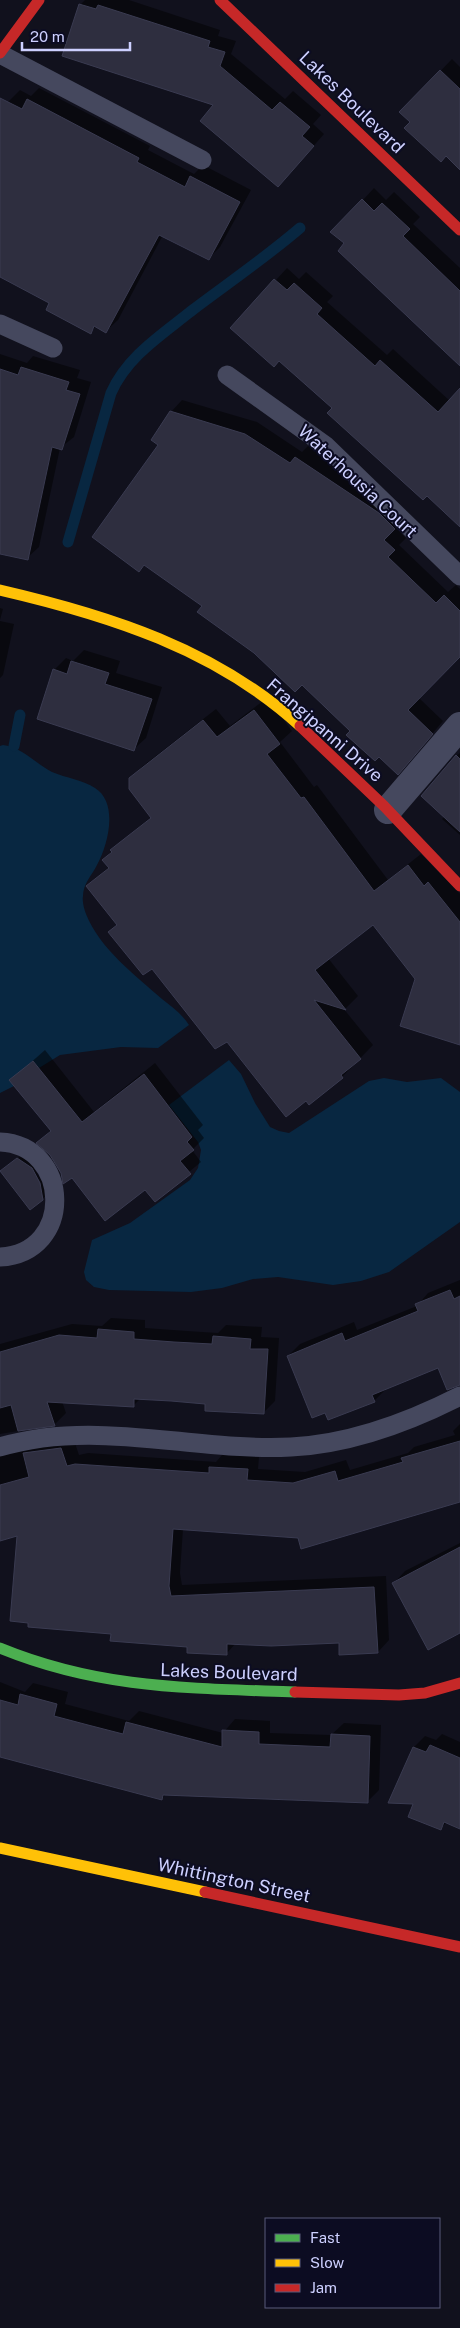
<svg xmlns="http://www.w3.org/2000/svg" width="460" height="2328" font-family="'Public Sans',sans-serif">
<rect width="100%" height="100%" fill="#11111d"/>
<path fill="#082741" d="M3 745C23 748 35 763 52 772 66 778 83 780 95 788 119 803 108 845 97 865 92 875 83 884 83 896 82 901 84 909 86 914 100 949 135 975 162 999 172 1007 182 1014 189 1025L158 1048 121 1047 60 1055 39 1068 33 1061 14 1086 0 1093V746Z
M229 1060 241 1074 255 1103 270 1127 279 1131 289 1133 369 1081 384 1078 407 1082 441 1078 460 1092V1222L389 1272 361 1281 333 1285 278 1277 253 1279 222 1288 191 1292 109 1290 94 1287 86 1280 84 1272 92 1240 130 1223 190 1180 198 1168 201 1150 198 1142 169 1105Z"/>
<path fill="#0007" d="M85 0H129L220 30 218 36 236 41 231 54 285 99 293 91 321 115 313 124 324 134 289 174 215 105 80 5Z
M452 59 460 67V168L401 112Z
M39 88 150 146 148 150 194 174 203 165 251 190 220 247 208 259 163 235 118 320 106 331 96 326 90 332 51 303 0 276V117L8 102 20 90 31 96Z
M374 188 386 200 394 192 420 217 413 224 460 268V365L345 243 363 200Z
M287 268 299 279 306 272 333 296 327 302 387 355 393 349 450 401 460 390V525L279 359 232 328Z
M0 354 27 363 33 356 80 370 77 378 91 382 74 437 60 448 39 547 27 558 0 553Z
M182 400 257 422 302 452 308 446 390 501 406 516 395 527 406 538 399 545 448 592 456 585 460 589V655L419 698 443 721 409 761 352 730 302 683 204 606 145 564 139 570 160 445 171 412Z
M0 608 3 609 0 620Z
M0 621 14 624 3 675 0 678Z
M84 650 120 661 116 673 162 687 146 738 134 749 54 670 66 658 73 661Z
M267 698 292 731 280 742 314 787 317 785 388 880 421 854 460 894V1044L416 979 373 923 328 958 358 996 346 1008H343L373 1045 342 1077 309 1103 228 1041 152 967 110 932 118 924 88 886 110 866 104 860 112 850 151 817 130 779 143 766 216 709 230 726Z
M460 753V835L442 819 445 816 456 756Z
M45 1050 94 1112 155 1063 203 1125 198 1130 204 1138 192 1150 201 1162 155 1200 145 1188 72 1176 62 1173 51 1154 38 1143 51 1130 11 1080Z
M25 1153 49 1193 42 1199 1 1171Z
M460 1280V1366L438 1367 386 1389 374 1401 325 1411 288 1356 300 1344 354 1322 357 1330 417 1306 428 1293Z
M111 1318 145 1320V1328L187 1331 218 1333 226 1325 262 1327 261 1337 279 1338 275 1401 263 1413 207 1402 141 1398 133 1406 62 1401 66 1413 54 1425 0 1434V1438L73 1437 79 1455 88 1453 216 1462 222 1455 259 1457 258 1469 305 1472 346 1460 350 1470 408 1453 414 1447 455 1435 453 1431 460 1424V1501L299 1537 183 1529 180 1573 182 1585 386 1576 389 1640 378 1652 340 1642 236 1643 226 1654 112 1633 18 1535 0 1540V1344L72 1324 102 1326Z
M460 1543V1632L394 1583 405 1571Z
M0 1682 25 1692 33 1683 68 1692 65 1704 129 1721 139 1711 223 1733 235 1719 270 1721V1733L331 1735 344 1723 381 1725 379 1790 368 1801 167 1793 162 1799 0 1756Z
M442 1734 460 1742V1828L447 1822 440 1829 415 1803 414 1747 425 1736 436 1740Z"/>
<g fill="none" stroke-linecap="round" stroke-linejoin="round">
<path stroke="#082741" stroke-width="11" d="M68 542 111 393C127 357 160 336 190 312 227 284 265 258 300 228
M14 746 20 715"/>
</g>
<path fill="#2e2e3f" stroke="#3a3b51" d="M79 4 96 9 98 5 210 41 208 47 225 52 220 66 272 110 280 102 310 127 302 136 314 146 278 187 200 121 213 105 62 56Z
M440 70 460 89V170L446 156 441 162 404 128 410 122 399 112Z
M0 98 22 109 27 99 139 158 137 162 185 187 190 176 240 202 209 260 159 235 106 333 94 326 91 334 46 310 49 303 0 277Z
M362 199 374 211 382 203 410 229 403 236 460 291V366L338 251 344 243 330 232Z
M274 279 287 290 294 283 322 308 317 314 375 366 380 360 438 412 460 388V527L427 496 423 500 327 413 332 408 279 361 274 367 230 328Z
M21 367 69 382 66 390 80 394 62 450 52 447 28 560 0 554V369L18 375Z
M170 411 245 434 290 463 295 457 379 513 395 529 384 540 395 550 388 557 436 603 444 595 460 611V657L408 710 433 734 398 775 379 757 375 761 346 735 350 731 302 685 295 692 254 653 197 612 202 606 144 565 139 572 92 537 158 445 151 440Z
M71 661 109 673 105 684 152 699 134 751 37 719 53 669 67 674Z
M254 710 280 744 267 754 301 798 304 797 374 891 408 865 424 886 428 882 460 922V1045L400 1026 415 979 373 925 315 970 346 1010 314 1000 361 1059 341 1075 343 1078 309 1105 306 1101 286 1117 227 1042 215 1049 152 969 143 975 108 932 117 925 86 886 109 868 102 860 112 852 110 850 151 818 129 789V778L203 720 217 737Z
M456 755 460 759V832L421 796Z
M33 1061 82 1122 144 1074 192 1137 187 1142 194 1150 180 1161 191 1174 155 1202 145 1190 105 1221 72 1178 63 1184 61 1173 50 1155 36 1143 51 1131 9 1080Z
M17 1158 32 1168 40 1183 43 1200 30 1210 0 1171Z
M450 1290 454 1299 460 1296V1385L447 1390 438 1368 372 1395 375 1402 328 1420 325 1413 312 1418 287 1356 342 1333 345 1341 418 1311 415 1304Z
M98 1329 134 1332V1339L174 1342 212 1344 213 1336 251 1339 250 1349H268L264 1414 205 1411V1404L171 1401 134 1399V1407L47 1402 55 1426 18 1431 11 1405 0 1408V1352L59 1335 97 1338Z
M460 1441V1502L301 1549 298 1538 173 1529 169 1586 171 1596 374 1587 378 1653 339 1655V1643L271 1646 227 1644V1655L187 1653V1647L110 1641 111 1634 28 1627V1623L10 1621 17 1536 0 1541V1485L29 1477 23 1453 61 1448 67 1466 75 1464 209 1473V1467L248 1469 247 1480 293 1483 335 1471 338 1481 403 1462 401 1458Z
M460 1547V1633L428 1650 392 1583Z
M20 1694 57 1704 54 1716 88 1725 123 1734 126 1722 222 1747V1730L259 1732V1744L330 1747 331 1734 370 1736 368 1803 163 1795 162 1800 0 1757V1700L18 1705Z
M430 1745 460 1758V1829L444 1822 441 1830 408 1817 413 1804 388 1803 413 1747 426 1752Z"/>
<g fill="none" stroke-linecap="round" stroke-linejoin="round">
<path stroke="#45485e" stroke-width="19" d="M0 54 202 160
M0 324 53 348
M227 375 326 446 460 576
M0 1142C71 1145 75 1253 0 1257
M0 1447C96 1418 193 1452 291 1447 351 1444 407 1423 460 1396"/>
<path stroke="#45485e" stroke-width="28" d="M388 810 460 726"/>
<path stroke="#4caf50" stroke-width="11" d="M0 1648C100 1689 189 1688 295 1692"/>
<path stroke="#ffc107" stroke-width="11" d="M0 590C108 615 216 649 300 726
M0 1848 205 1892"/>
<path stroke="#c62828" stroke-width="11" d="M220 0 460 230
M0 53 39 0
M300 726 384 806 460 886
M295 1692 399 1695 425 1693 460 1683
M205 1892 460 1947"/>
</g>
<g text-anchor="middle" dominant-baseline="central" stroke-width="4" stroke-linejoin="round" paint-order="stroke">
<g font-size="18" fill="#cdd0ff" stroke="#0c0c22">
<text transform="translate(352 102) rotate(44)">Lakes Boulevard</text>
<text transform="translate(358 481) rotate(43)">Waterhousia Court</text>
<text transform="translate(325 730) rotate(41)">Frangipanni Drive</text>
<text transform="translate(229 1672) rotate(2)">Lakes Boulevard</text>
<text transform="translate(234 1880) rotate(12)">Whittington Street</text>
</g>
</g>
<rect x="265" y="2218" width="175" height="90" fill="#0c0c22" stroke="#595a7a"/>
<rect x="275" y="2234" width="25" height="8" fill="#4caf50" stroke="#595a7a"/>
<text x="310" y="2243" font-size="15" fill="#cdd0ff">Fast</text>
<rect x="275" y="2259" width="25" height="8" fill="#ffc107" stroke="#595a7a"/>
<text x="310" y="2268" font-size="15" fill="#cdd0ff">Slow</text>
<rect x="275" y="2284" width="25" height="8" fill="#c62828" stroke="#595a7a"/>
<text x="310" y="2293" font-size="15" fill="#cdd0ff">Jam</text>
<path d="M22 42v8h108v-8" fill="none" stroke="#cdd0ff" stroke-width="2.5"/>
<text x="30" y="42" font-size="15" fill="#cdd0ff" stroke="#0c0c22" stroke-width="4" paint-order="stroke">20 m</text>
</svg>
